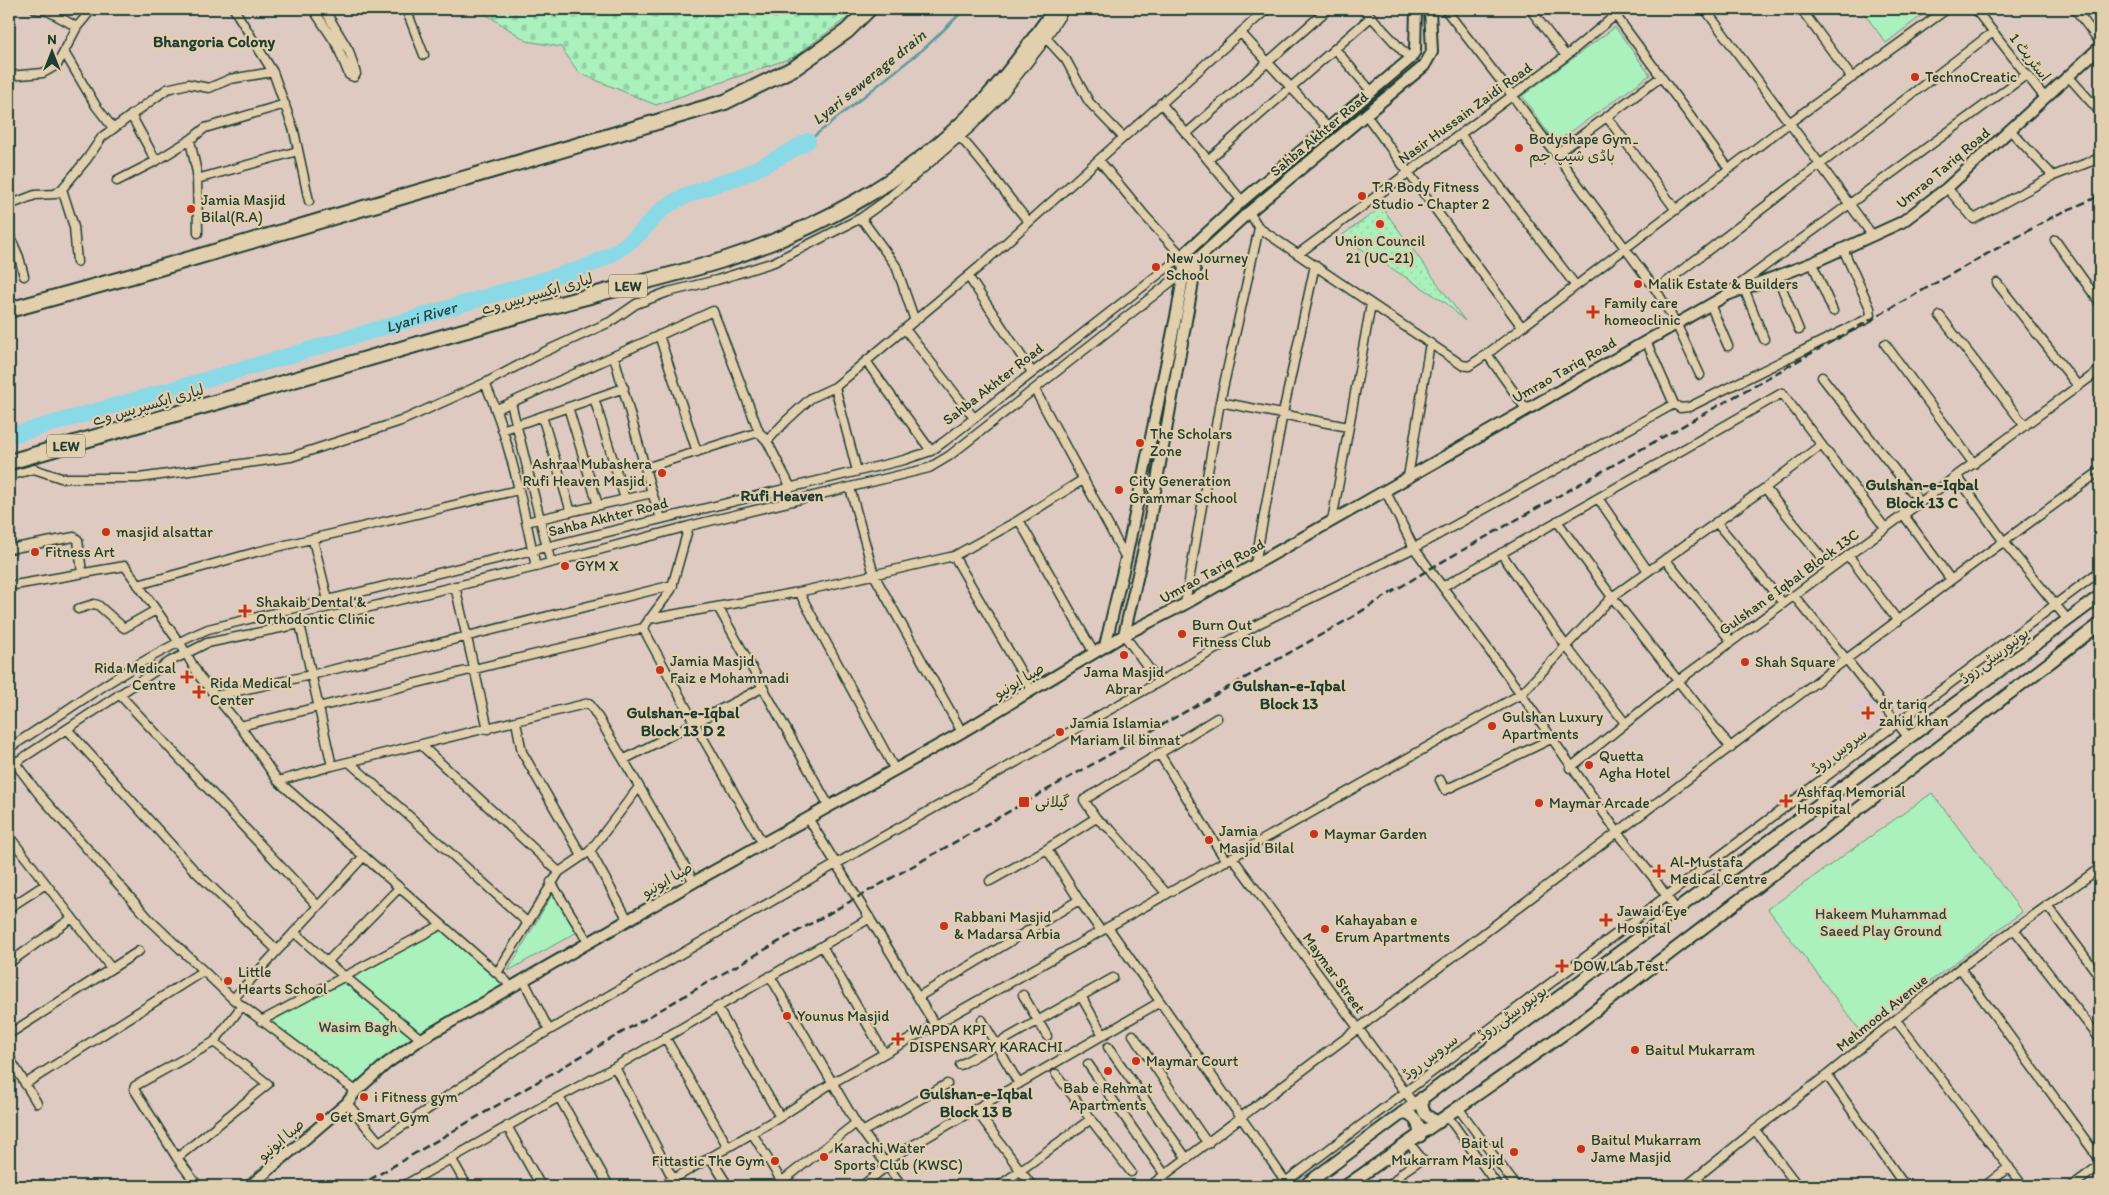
<svg xmlns="http://www.w3.org/2000/svg" width="2109" height="1195" font-family="Itim,'Playpen Sans Arabic',sans-serif">
<defs>
<pattern id="grass-dots" width="8" height="8" patternUnits="userSpaceOnUse" patternTransform="scale(1.25)"><rect width="8" height="8" fill="#aaf1be"/><path d="M2 2h.1M6 6h.1" fill="none" stroke="#92d0a4" stroke-width="1.8" stroke-linecap="round"/></pattern>
<pattern id="cemetery-stones" width="16" height="16" patternUnits="userSpaceOnUse" patternTransform="scale(1.25)"><rect width="16" height="16" fill="#aaf1be"/><path d="M2 7V4a2 2 0 0 1 4 0v3zM10 15v-3a2 2 0 0 1 4 0v3z" fill="#92d0a4"/></pattern>
</defs>
<rect width="100%" height="100%" fill="#dfcac1"/>
<filter id="ink" filterUnits="userSpaceOnUse"><feTurbulence type="fractalNoise" baseFrequency=".02" numOctaves="2"/><feDisplacementMap in="SourceGraphic" scale="10" xChannelSelector="R" yChannelSelector="G"/><feConvolveMatrix kernelMatrix="1 2 1 2 8 2 1 2 1" color-interpolation-filters="sRGB"/></filter>
<g filter="url(#ink)">
<path fill="#ddc7cf" d="M1867 697 1884 719 1869 730 1852 707Z"/>
<path fill="url(#grass-dots)" stroke="#649779" d="M1382 207 1465 321 1446 303 1341 236Z"/>
<path fill="url(#cemetery-stones)" stroke="#649779" d="M478 9H859L794 57 656 105 579 73 561 47 527 41Z"/>
<path fill="#aaf1be" stroke="#649779" d="M1861 9H1930L1886 43Z
M1615 27 1650 75 1555 143 1522 96Z
M1932 793 2022 912 1862 1033 1768 909Z
M554 891 579 931 508 971Z
M441 925 510 987 421 1039 358 1089 266 1021Z"/>
<g fill="none" stroke-linecap="round" stroke-linejoin="round">
<path stroke="#5f9b9f" stroke-width="2.5" d="M808 141 927 46 965 9"/>
<path stroke="#89d9e6" stroke-width="16" id="s1" d="M9 436 281 358 583 268C605 259 624 249 641 232 652 221 658 210 672 203 694 190 719 184 743 175 766 165 787 153 808 141"/>
<g stroke="#1f3d34" stroke-width="11">
<path id="street" d="M35 9 48 11 77 27
M234 9 273 72 294 131 309 201
M313 9 337 45 349 75 354 77 356 74 349 51 324 9
M406 9 424 55
M1364 9 1410 59
M1445 9 1512 95 1656 290 1676 323 1700 375
M1530 9 1566 56
M1611 9 1729 169
M1705 9 1873 236
M1801 9 1852 78
M1975 9 2045 98
M2075 9 2100 42
M1241 33 1329 129
M1046 38 1066 60 1089 102 1123 137
M1335 49 1371 91
M64 52 96 106 113 128
M9 76 43 73 57 65 77 27 92 9
M2068 76 2100 112
M1161 103 1242 201
M131 115 156 161
M1366 115 1522 327
M1607 117 1676 210
M2010 130 2053 176
M1186 134 1328 9
M1460 134 1576 286
M960 137C985 164 1005 194 1029 222
M190 140 197 173 198 233
M1556 154 1661 77
M1208 160 1371 17
M197 179 298 151
M117 181 156 161 190 140 205 128 285 104
M1947 188 1974 219 2053 176 2100 158
M62 189 74 227 77 262
M9 205 35 195 55 194 62 189 87 159 102 137 167 89 188 84 209 88 230 79 273 72
M1249 212 1259 228 1462 365 1469 366 1487 354 1789 123 1947 9
M861 218 896 266 915 321
M9 234 19 257 24 276
M2055 240 2100 303
M1298 254 1566 56 1623 9
M1812 263 1833 311
M968 276 1032 372
M1777 276 1799 330
M1997 283 2078 386
M1744 288 1764 339
M1656 290 1993 32
M1732 290 2026 75
M1710 304 1728 346
M1940 316 2025 426
M905 329 974 418
M659 335 697 452
M1646 341 1674 404 1680 408 1689 407 1867 319 1871 315 1870 308 1843 249
M1885 344 1974 464
M1487 354 1526 409
M614 356 652 493
M866 361 931 451
M1822 377 1920 502
M485 383C510 439 523 507 536 567
M835 387 857 471
M1035 390 1126 558
M594 398 625 499
M1220 402 1348 427
M511 403 551 563
M568 407 598 505
M497 409 713 311 759 432 767 441 791 488
M542 416 571 512
M502 430 624 388
M767 441 786 421 811 398 835 387 979 267 1267 9
M645 468 759 432
M9 476 34 469 61 478H139L291 457 401 421 485 383 544 352 610 322 636 304 668 292 717 280 774 262 861 218 885 201 935 158 970 128 999 99 1040 47 1065 9
M1957 476 2004 542 2068 620
M1408 477 1430 343
M850 488 874 575 962 732
M1765 488 1830 568
M1385 490 1414 548 1521 694 1618 833 1653 877 1677 911
M1598 498 1648 571
M1903 514 1951 580
M1019 520 1094 653
M1332 521 1371 304
M1557 521 1612 597 1731 748
M526 522 652 493 661 518
M1716 522 1783 603
M689 526 671 590 643 628 695 724 763 844
M313 540 328 600
M9 549 74 537 78 540 82 573
M1501 553 1566 646 1625 723
M1848 555 1898 621
M954 556 1032 691
M1665 559 1731 641
M1255 564 1283 413 1315 265
M138 585 256 552 518 490
M9 586 125 566 183 648 199 676 240 726 278 781 506 981 510 987
M455 586 488 729
M1444 586 1782 393 1885 528
M799 592 895 770
M1794 596 1847 660 1909 738
M1185 604 1220 402 1259 228
M718 607 829 806
M78 609 94 604 98 605 124 628 156 610
M649 619 799 592 954 556 1019 520 1084 479
M300 624 332 766
M1124 635 1159 682
M119 694 318 906
M215 696 311 675 673 585
M516 722 522 752 582 856
M240 726 643 628
M67 729 193 869 277 950
M421 745 559 872
M9 748C74 707 136 659 208 629L904 460 931 451 945 441 1182 256 1146 217 1099 160
M1159 753 1226 861
M9 755 38 793 150 920 233 999 356 1091
M625 759 762 688
M349 762 528 923
M15 763 169 662 207 643 300 624 531 568 689 526 929 468 949 456 1186 270
M1570 768 1678 681 2100 370
M1440 780 1445 790 1551 739
M278 781 332 766 589 703C626 761 659 822 694 882
M808 818 935 1025
M9 836 111 968
M1047 849 1079 900 1101 931
M590 851 628 920
M1232 857 1414 1104
M990 881 1047 849 1096 818
M551 882 588 942
M1167 894 1111 830 1096 818 1084 800 1217 718
M2047 905 2100 977
M9 908 46 884
M1108 927 1286 1182
M2014 929 2100 1039
M294 932 327 962 421 1039
M822 946 884 1053
M327 962 400 887
M9 963 72 918
M1960 968 2100 1160
M497 973 559 872 590 851 639 787
M770 976 856 1123 902 1186
M523 979 549 1030
M1023 995 1047 1036
M1081 996 1103 1035
M918 997 1079 900
M233 999 364 856
M717 1007 780 1117
M982 1020 1019 1084
M1896 1020 2023 1186
M261 1021 441 925
M9 1034 139 951
M1133 1035 1208 1144
M665 1037 728 1147
M1108 1047 1187 1159
M9 1057 37 1103
M1088 1064 1165 1175
M960 1065 1113 978
M615 1067 673 1179
M1056 1074 1131 1172
M1827 1075 1905 1186
M25 1084 203 971
M559 1097 609 1186
M347 1103 379 1142 522 1046 879 839 1159 682 1260 623 1414 548 1674 404
M975 1109 1032 1186
M1459 1109 1516 1186
M1448 1117 1498 1186
M507 1126 541 1186
M1755 1130 1798 1186
M862 1132 947 1084
M752 1133 782 1182
M710 1157 728 1186
M177 1158 268 1084 214 1042
M451 1158 467 1186
M884 1162 1160 1002
M9 1184 10 1186
M198 1186 177 1158 134 1089 135 1086 214 1042 242 1006
M403 1186 559 1097 615 1067 870 918
M661 1186 780 1117 832 1083 1521 694 1612 597 1765 488 1821 445
M776 1186 856 1123
M862 1186 887 1166
M999 1186 1091 1119
M1150 1186 1951 580 2100 471
M1280 1186 2100 571
M1390 1186 1404 1171 1422 1159 1409 1143
M1686 1186 1755 1130 1827 1075 1960 968 2100 868
M1985 1186 2009 1167
M2072 1186 2100 1165"/>
</g>
<g stroke="#1f3d34" stroke-width="14">
<path id="secondary" d="M1182 256 1242 201 1410 59 1415 51 1416 9
M1191 265 1249 212 1424 66 1432 52 1430 9
M1124 635 1147 535 1195 271 1182 256
M1105 646 1126 558 1177 312 1184 272 1182 256
M250 1186 347 1103 356 1091 386 1064 421 1039 694 882 957 735 1124 635 1185 604 1332 521 1727 295 1812 263 1902 222 1947 188 2100 47"/>
</g>
<g stroke="#1f3d34" stroke-width="15">
<path id="primary" d="M1422 1098C1421 1112 1426 1118 1439 1122
M1402 1113C1416 1115 1419 1123 1420 1136
M1304 1186 2100 596
M1346 1186 1572 1028 2100 624"/>
</g>
<g stroke="#1f3d34" stroke-width="18">
<path id="highway" d="M9 310 132 276 725 102 796 67 847 31 869 9
M9 462C159 419 309 375 460 332 503 320 547 307 590 296 634 284 677 274 720 261 814 231 907 181 976 110 1006 79 1031 44 1056 9"/>
</g>
<use href="#street" stroke="#e2cfad" stroke-width="8"/>
<use href="#secondary" stroke="#e2cfad" stroke-width="10"/>
<use href="#primary" stroke="#e2cfad" stroke-width="11"/>
<use href="#highway" stroke="#e2cfad" stroke-width="14"/>
<path stroke="#1f3d34" stroke-width="2.5" stroke-dasharray="8 4" stroke-linecap="butt" d="M359 1186 722 974 1349 619 1431 568 2056 215 2100 196"/>
</g>
</g>
<g fill="#c8321e" stroke="#e2cfad" stroke-width="2">
<circle cx="1915" cy="77" r="5"/>
<circle cx="1519" cy="148" r="5"/>
<circle cx="1362" cy="196" r="5"/>
<circle cx="191" cy="209" r="5"/>
<circle cx="1380" cy="224" r="5"/>
<circle cx="1156" cy="267" r="5"/>
<circle cx="1638" cy="284" r="5"/>
<path d="M1590.5 304.5h5v5h5v5h-5v5h-5v-5h-5v-5h5z"/>
<circle cx="1140" cy="443" r="5"/>
<circle cx="662" cy="473" r="5"/>
<circle cx="1119" cy="490" r="5"/>
<circle cx="106" cy="532" r="5"/>
<circle cx="35" cy="552" r="5"/>
<circle cx="565" cy="566" r="5"/>
<path d="M242.5 603.5h5v5h5v5h-5v5h-5v-5h-5v-5h5z"/>
<circle cx="1182" cy="634" r="5"/>
<circle cx="1124" cy="655" r="5"/>
<circle cx="1745" cy="662" r="5"/>
<circle cx="660" cy="670" r="5"/>
<path d="M184.5 669.5h5v5h5v5h-5v5h-5v-5h-5v-5h5z"/>
<path d="M196.5 684.5h5v5h5v5h-5v5h-5v-5h-5v-5h5z"/>
<path d="M1865.5 705.5h5v5h5v5h-5v5h-5v-5h-5v-5h5z"/>
<circle cx="1492" cy="726" r="5"/>
<circle cx="1060" cy="732" r="5"/>
<circle cx="1589" cy="765" r="5"/>
<path d="M1783.5 793.5h5v5h5v5h-5v5h-5v-5h-5v-5h5z"/>
<rect x="1018" y="796" width="12" height="12" rx="2.5"/>
<circle cx="1539" cy="803" r="5"/>
<circle cx="1314" cy="834" r="5"/>
<circle cx="1209" cy="840" r="5"/>
<path d="M1656.5 863.5h5v5h5v5h-5v5h-5v-5h-5v-5h5z"/>
<path d="M1603.5 912.5h5v5h5v5h-5v5h-5v-5h-5v-5h5z"/>
<circle cx="944" cy="926" r="5"/>
<circle cx="1325" cy="929" r="5"/>
<path d="M1559.5 958.5h5v5h5v5h-5v5h-5v-5h-5v-5h5z"/>
<circle cx="228" cy="981" r="5"/>
<circle cx="787" cy="1016" r="5"/>
<path d="M895.5 1031.5h5v5h5v5h-5v5h-5v-5h-5v-5h5z"/>
<circle cx="1635" cy="1050" r="5"/>
<circle cx="1136" cy="1061" r="5"/>
<circle cx="1108" cy="1071" r="5"/>
<circle cx="364" cy="1097" r="5"/>
<circle cx="320" cy="1117" r="5"/>
<circle cx="1581" cy="1149" r="5"/>
<circle cx="1514" cy="1152" r="5"/>
<circle cx="824" cy="1157" r="5"/>
<circle cx="775" cy="1161" r="5"/>
</g>
<g text-anchor="middle" dominant-baseline="central" stroke-width="4.5" stroke-linejoin="round" paint-order="stroke">
<g fill="#e2cfad" stroke="#5a6958" stroke-width="1">
<rect x="609" y="274.5" width="38" height="23" rx="4"/>
<rect x="47" y="434.5" width="38" height="23" rx="4"/>
</g>
<g font-size="14" font-weight="bold" fill="#1f3d34">
<text x="628" y="286">LEW</text>
<text x="66" y="446">LEW</text>
</g>
<g font-size="15" fill="#1f3d34" stroke="#e2cfad">
<text transform="translate(2030 57) rotate(52)">اسٹریٹ 1</text>
<text transform="translate(1465 113) rotate(-36)">Nasir Hussain Zaidi Road</text>
<text transform="translate(1319 134) rotate(-40)">Sahba Akhter Road</text>
<text transform="translate(1943 168) rotate(-40)">Umrao Tariq Road</text>
<text transform="translate(537 294) rotate(-16)">لیاری ایکسپریس وے</text>
<text transform="translate(1564 370) rotate(-30)">Umrao Tariq Road</text>
<text transform="translate(993 384) rotate(-38)">Sahba Akhter Road</text>
<text transform="translate(148 405) rotate(-16)">لیاری ایکسپریس وے</text>
<text transform="translate(608 517) rotate(-14)">Sahba Akhter Road</text>
<text transform="translate(1212 571) rotate(-29)">Umrao Tariq Road</text>
<text transform="translate(1789 582) rotate(-36)">Gulshan e Iqbal Block 13C</text>
<text transform="translate(1994 656) rotate(-37)">یونیورسٹی روڈ</text>
<text transform="translate(1019 681) rotate(-31)">صبا ایونیو</text>
<text transform="translate(1839 751) rotate(-37)">سروس روڈ</text>
<text transform="translate(667 880) rotate(-30)">صبا ایونیو</text>
<text transform="translate(1334 973) rotate(54)">Maymar Street</text>
<text transform="translate(1512 1013) rotate(-36)">یونیورسٹی روڈ</text>
<text transform="translate(1882 1013) rotate(-39)">Mehmood Avenue</text>
<text transform="translate(1430 1057) rotate(-37)">سروس روڈ</text>
<text transform="translate(281 1140) rotate(-41)">صبا ایونیو</text>
</g>
<g font-size="15" fill="#1f3d34" stroke="#e2cfad" text-anchor="start">
<text x="1925" y="77">TechnoCreatic</text>
<text x="1529" y="139">Bodyshape Gym۔<tspan x="1529" dy="17">باڈی شیپ جم</tspan></text>
<text x="1372" y="187">T.R Body Fitness<tspan x="1372" dy="17">Studio - Chapter 2</tspan></text>
<text x="201" y="200">Jamia Masjid<tspan x="201" dy="17">Bilal(R.A)</tspan></text>
<text x="1380" y="241" text-anchor="middle">Union Council<tspan x="1380" dy="17">21 (UC-21)</tspan></text>
<text x="1166" y="258">New Journey<tspan x="1166" dy="17">School</tspan></text>
<text x="1648" y="284">Malik Estate &amp; Builders</text>
<text x="1604" y="303">Family care<tspan x="1604" dy="17">homeoclinic</tspan></text>
<text x="1150" y="434">The Scholars<tspan x="1150" dy="17">Zone</tspan></text>
<text x="652" y="464" text-anchor="end">Ashraa Mubashera<tspan x="652" dy="17">Rufi Heaven Masjid .</tspan></text>
<text x="1129" y="481">City Generation<tspan x="1129" dy="17">Grammar School</tspan></text>
<text x="116" y="532">masjid alsattar</text>
<text x="45" y="552">Fitness Art</text>
<text x="575" y="566">GYM X</text>
<text x="256" y="602">Shakaib Dental &amp;<tspan x="256" dy="17">Orthodontic Clinic</tspan></text>
<text x="1192" y="625">Burn Out<tspan x="1192" dy="17">Fitness Club</tspan></text>
<text x="670" y="661">Jamia Masjid<tspan x="670" dy="17">Faiz e Mohammadi</tspan></text>
<text x="1755" y="662">Shah Square</text>
<text x="176" y="668" text-anchor="end">Rida Medical<tspan x="176" dy="17">Centre</tspan></text>
<text x="1124" y="672" text-anchor="middle">Jama Masjid<tspan x="1124" dy="17">Abrar</tspan></text>
<text x="210" y="683">Rida Medical<tspan x="210" dy="17">Center</tspan></text>
<text x="1879" y="704">dr tariq<tspan x="1879" dy="17">zahid khan</tspan></text>
<text x="1502" y="717">Gulshan Luxury<tspan x="1502" dy="17">Apartments</tspan></text>
<text x="1070" y="723">Jamia Islamia<tspan x="1070" dy="17">Mariam lil binnat</tspan></text>
<text x="1599" y="756">Quetta<tspan x="1599" dy="17">Agha Hotel</tspan></text>
<text x="1797" y="792">Ashfaq Memorial<tspan x="1797" dy="17">Hospital</tspan></text>
<text x="1035" y="802">گیلانی</text>
<text x="1549" y="803">Maymar Arcade</text>
<text x="1219" y="831">Jamia<tspan x="1219" dy="17">Masjid Bilal</tspan></text>
<text x="1324" y="834">Maymar Garden</text>
<text x="1670" y="862">Al-Mustafa<tspan x="1670" dy="17">Medical Centre</tspan></text>
<text x="1617" y="911">Jawaid Eye<tspan x="1617" dy="17">Hospital</tspan></text>
<text x="954" y="917">Rabbani Masjid<tspan x="954" dy="17">&amp; Madarsa Arbia</tspan></text>
<text x="1335" y="920">Kahayaban e<tspan x="1335" dy="17">Erum Apartments</tspan></text>
<text x="1573" y="966">DOW Lab Test.</text>
<text x="238" y="972">Little<tspan x="238" dy="17">Hearts School</tspan></text>
<text x="797" y="1016">Younus Masjid</text>
<text x="909" y="1030">WAPDA KPI<tspan x="909" dy="17">DISPENSARY KARACHI</tspan></text>
<text x="1645" y="1050">Baitul Mukarram</text>
<text x="1146" y="1061">Maymar Court</text>
<text x="1108" y="1088" text-anchor="middle">Bab e Rehmat<tspan x="1108" dy="17">Apartments</tspan></text>
<text x="374" y="1097">i Fitness gym</text>
<text x="330" y="1117">Get Smart Gym</text>
<text x="1591" y="1140">Baitul Mukarram<tspan x="1591" dy="17">Jame Masjid</tspan></text>
<text x="1504" y="1143" text-anchor="end">Bait ul<tspan x="1504" dy="17">Mukarram Masjid</tspan></text>
<text x="834" y="1148">Karachi Water<tspan x="834" dy="17">Sports Club (KWSC)</tspan></text>
<text x="765" y="1161" text-anchor="end">Fittastic The Gym</text>
</g>
<g font-size="15" fill="#26463b" stroke="#e2cfad">
<text x="1881" y="914">Hakeem Muhammad<tspan x="1881" dy="17">Saeed Play Ground</tspan></text>
<text x="358" y="1027">Wasim Bagh</text>
</g>
<g font-size="16" font-weight="bold" fill="#1f3d34" stroke="#e2cfad">
<text x="214" y="41">Bhangoria Colony</text>
<text x="1922" y="484">Gulshan-e-Iqbal<tspan x="1922" dy="18">Block 13 C</tspan></text>
<text x="782" y="495">Rufi Heaven</text>
<text x="1289" y="685">Gulshan-e-Iqbal<tspan x="1289" dy="18">Block 13</tspan></text>
<text x="683" y="712">Gulshan-e-Iqbal<tspan x="683" dy="18">Block 13 D 2</tspan></text>
<text x="976" y="1093">Gulshan-e-Iqbal<tspan x="976" dy="18">Block 13 B</tspan></text>
</g>
<g font-size="16" font-style="italic" fill="#24453d" stroke="#e2cfad">
<text transform="translate(869 77) rotate(-39)">Lyari sewerage drain</text>
<text stroke="none"><textPath href="#s1" startOffset="429">Lyari River</textPath></text>
</g>
</g>
<rect width="2109" height="1195" fill="none" stroke="#e2cfad" stroke-width="30"/>
<rect x="15" y="15" width="2079" height="1165" fill="none" stroke="#1f3d34" stroke-width="2" filter="url(#ink)"/>
<g transform="translate(52 52)" stroke="#e2cfad" stroke-width="4" paint-order="stroke">
<path d="M0-4L9 19L0 12L-9 19Z" fill="#1f3d34"/>
<text y="-8" font-size="14" font-weight="bold" text-anchor="middle" fill="#1f3d34">N</text>
</g>
</svg>
